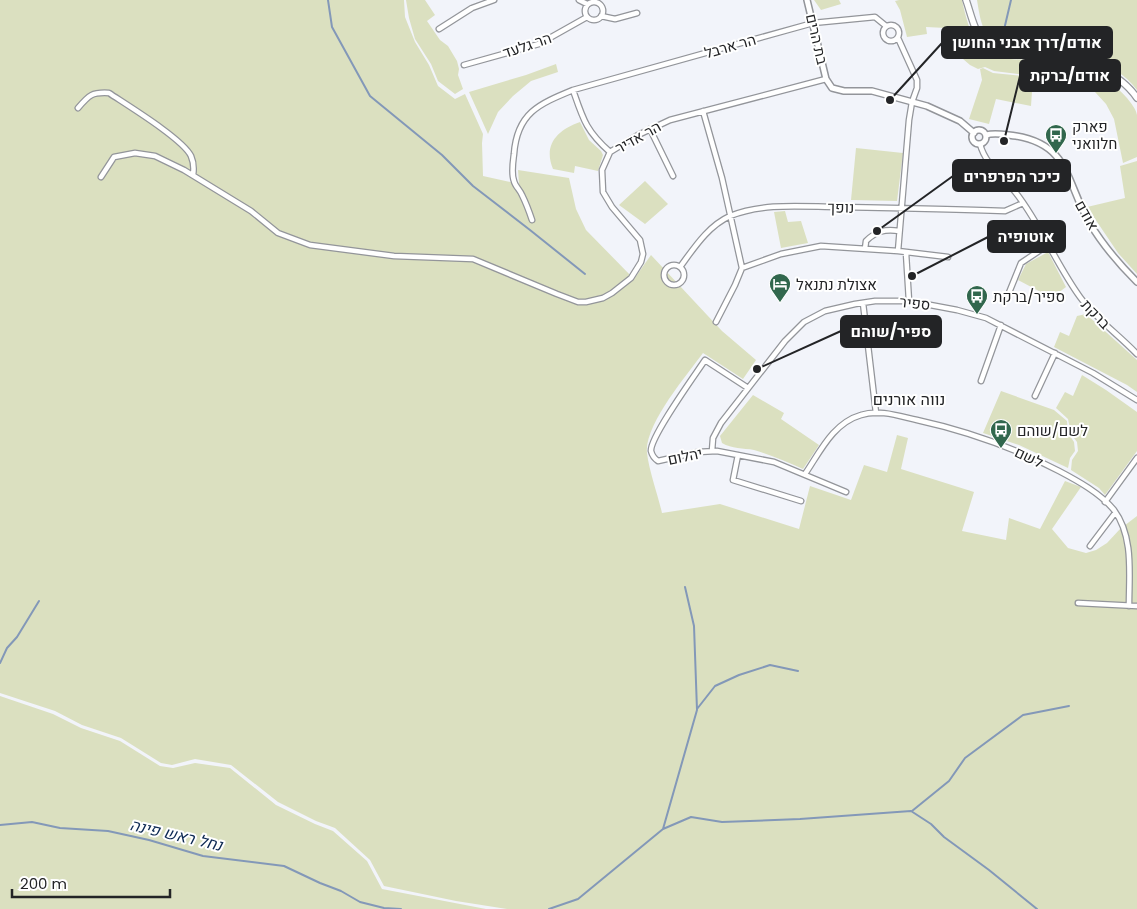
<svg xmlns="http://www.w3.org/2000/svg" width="1137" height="909" font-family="Poppins,Heebo,sans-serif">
<rect width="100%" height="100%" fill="#f2f4fa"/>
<path fill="#dbe0c0" d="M0 0H404L405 17 415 42 429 65 438 86 455 99 465 94 483 134 482 143 483 176 519 184 518 170 569 178 576 209 586 230 634 279 651 255 722 331 756 360 743 379 703 353C687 375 644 425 647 453 649 471 658 495 662 513L720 504 799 529 810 486 851 500 864 465 887 472 897 435 908 438 901 469 974 492 962 531 1006 540 1009 518 1040 529 1065 481 1081 487 1052 529 1068 548 1086 553 1096 550 1107 543 1120 529 1137 516V909H507L456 901 384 886 370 860 335 828 316 821 278 802 231 765 195 759 172 765 161 763 121 738 82 725 55 711 0 693Z
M406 0H425L435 15 427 21 440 40 448 46 457 61 459 69 458 75 463 89 455 94 438 81 431 64 415 39 409 18Z
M814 0H839L841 4 821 10Z
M899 0H962C965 14 971 40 982 49 995 60 1014 59 1030 60 1064 62 1105 71 1127 98 1131 103 1136 109 1137 115 1137 128 1137 144 1137 157L1123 163 1114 119 1106 104 1095 92 1081 85 1041 77 994 71 985 67 978 69 970 65 963 59 953 33 946 28 926 27 927 34 907 37 900 10 895 1Z
M977 0H1137V90C1115 59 1062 48 1026 43 1015 42 1002 44 992 39 981 32 979 11 977 0Z
M556 64 558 72 531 81 513 96 498 112 488 134 469 92 526 75Z
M983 68 993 73 1033 77 1031 106 996 99 989 124 969 119 982 80 980 69Z
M580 122 589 140 601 151 603 155 598 171 575 166 574 173 553 169C543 145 557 130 580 122Z
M856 148 903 153 897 201 851 200Z
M1137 161V274L1118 253 1087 207 1125 198 1120 166Z
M645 181 668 204 645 224 619 205Z
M785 211 788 222 801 221 808 243 781 248 774 212Z
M1048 252 1066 287 1058 293 1054 299 1018 280 1026 264Z
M1086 314 1137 360V392L1127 385 1054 347 1060 332 1069 336 1077 316Z
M1082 375 1106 390 1137 412V451L1105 495 1099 488 1071 470 1072 460 1078 451 1077 442 1071 434 1068 419 1056 408 1065 392 1073 396Z
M1001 391 1054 410 1067 421 1068 433 1074 442 1075 451 1070 458 1068 468 1019 445 983 433Z
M753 395 784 413 781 419 819 445 803 469C787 462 771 455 754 450 743 448 732 449 722 443L720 436Z
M0 696 53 714 81 728 120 741 160 766 173 768 195 763 230 768 276 805 315 824 333 831 367 861 382 889 486 909H0Z"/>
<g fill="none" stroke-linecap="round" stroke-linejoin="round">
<path stroke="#8398b8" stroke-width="2" d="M328 0 332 27 370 96 442 155 473 186 530 230 585 274
M1003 34 1011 0
M0 663 7 648 17 637 39 601
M697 709 715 686 739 675 770 665 798 671
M912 811 949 781 965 758 1023 715 1069 706
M0 825 32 822 60 828 108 831 149 840 203 856 284 866 320 883 341 891 360 902 384 908 401 909
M663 829 697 710 694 626 685 587
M549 909 578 899 663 829 691 817 722 822 800 819 911 811 931 824 944 837 989 870 1037 909"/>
<g stroke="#93959a" stroke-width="7">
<path id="minor" d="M579 0 587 4
M585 11a9 9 0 1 1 18 0a9 9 0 1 1-18 0Z
M601 16 615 19 637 13
M883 33a8 8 0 1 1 16 0a8 8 0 1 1-16 0Z
M439 29 472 8 494 0
M898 38 917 80V88L912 102 909 120 898 251
M464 65 539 44 587 17
M573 90C583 119 586 131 610 152
M78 108C89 95 92 92 109 93 127 105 183 139 191 156 194 163 194 169 193 175
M703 111 722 178 742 268 735 285 716 322
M650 129 673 176
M980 144C985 164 1003 177 1016 193 1041 225 1056 264 1080 297 1096 319 1118 334 1137 354
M101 177 114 157 135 153 155 156 184 170 251 211 278 233 310 245 394 256 473 259 557 294 578 302H586L603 298 612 293 631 278 641 262 643 254 640 240 612 207 603 192 602 170 610 152 638 135 670 120 826 79
M532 220C529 211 526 203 522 195 520 190 515 186 514 181 511 173 513 162 514 154 517 113 539 104 573 90L813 23 875 17 886 26
M865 249 866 241C876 231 885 229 899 231
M906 253 909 301
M664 275a10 10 0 1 1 20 0a10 10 0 1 1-20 0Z
M680 267C694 248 708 226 730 216 764 202 805 207 840 207 895 208 950 209 1005 211L1023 203
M742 268 781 254 821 246 898 251 948 257
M1006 300 1021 263 1048 245
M863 303 876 413
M981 381 1001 325
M748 388 705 360C695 375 650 437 651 451 652 455 655 459 658 461L698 452 717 451 774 462 846 492
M1035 396 1055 353
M712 451 713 438 721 423 785 341 804 322 825 311 855 304 875 301H909L957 310 986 318 1093 373 1137 400
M738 455 733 480 801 501
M805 474C820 452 833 423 861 415 879 409 899 416 917 420 967 431 1013 447 1059 471 1078 481 1100 493 1114 510 1134 537 1129 574 1129 606
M1105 502 1137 458
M1090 546 1115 513
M1078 603 1137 606"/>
</g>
<g stroke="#93959a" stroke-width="8">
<path id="tertiary" d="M807 0 826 79 832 88 844 91H872L927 106 960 121 974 133
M972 137a7 7 0 1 1 14 0a7 7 0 1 1-14 0Z
M986 135C996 132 1006 135 1016 136 1070 145 1066 182 1089 222 1102 244 1119 264 1137 282"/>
</g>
<g stroke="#93959a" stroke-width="8">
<path id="secondary" d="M966 0C971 14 974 31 984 42 995 53 1014 51 1028 52 1066 55 1114 64 1137 98"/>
</g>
<use href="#minor" stroke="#fff" stroke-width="4.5"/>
<use href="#tertiary" stroke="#fff" stroke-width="5"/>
<use href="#secondary" stroke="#fff" stroke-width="5.5"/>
</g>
<defs>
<g id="bus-pin" transform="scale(1.125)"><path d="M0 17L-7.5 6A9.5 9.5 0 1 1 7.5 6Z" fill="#31674d" stroke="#fff"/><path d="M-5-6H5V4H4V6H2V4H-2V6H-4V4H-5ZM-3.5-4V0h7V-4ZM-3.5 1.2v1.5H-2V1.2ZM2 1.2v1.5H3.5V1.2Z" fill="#fff"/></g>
<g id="hotel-pin" transform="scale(1.125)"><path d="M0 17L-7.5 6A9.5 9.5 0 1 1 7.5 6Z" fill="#31674d" stroke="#fff"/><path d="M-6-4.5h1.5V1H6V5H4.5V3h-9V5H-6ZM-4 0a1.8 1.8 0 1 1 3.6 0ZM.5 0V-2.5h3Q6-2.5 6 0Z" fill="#fff"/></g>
</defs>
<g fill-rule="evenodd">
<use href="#bus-pin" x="1056" y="135"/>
<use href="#hotel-pin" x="780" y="284"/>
<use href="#bus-pin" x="977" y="296"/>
<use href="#bus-pin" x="1001" y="430"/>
</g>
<g text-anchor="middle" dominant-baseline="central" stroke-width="4" stroke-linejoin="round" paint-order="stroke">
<g font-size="15" fill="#232426" stroke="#fff">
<text transform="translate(817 39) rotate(77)">בת הרים</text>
<text transform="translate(527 45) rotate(-19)">הר גלעד</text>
<text transform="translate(730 46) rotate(-16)">הר ארבל</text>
<text transform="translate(638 137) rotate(-29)">הר אדיר</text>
<text transform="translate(841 207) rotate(1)">נופך</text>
<text transform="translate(1087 215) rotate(61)">אודם</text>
<text transform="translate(915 303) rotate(6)">ספיר</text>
<text transform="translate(1096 314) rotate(46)">ברקת</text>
<text transform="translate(685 456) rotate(-12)">יהלום</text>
<text transform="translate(1029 457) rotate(25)">לשם</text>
</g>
<g font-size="15" fill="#232426" stroke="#fff" text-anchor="start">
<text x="1072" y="126">פארק<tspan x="1072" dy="17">חלוואני</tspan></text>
<text x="796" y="284">אצולת נתנאל</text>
<text x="993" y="296">ספיר/ברקת</text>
<text x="1017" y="430">לשם/שוהם</text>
</g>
<g font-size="16" fill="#232426" stroke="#fff">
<text x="909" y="399">נווה אורנים</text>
</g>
<g font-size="16" font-style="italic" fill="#0c2852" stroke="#fff">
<text transform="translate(176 835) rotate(13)">נחל ראש פינה</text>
</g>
</g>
<path fill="none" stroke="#232426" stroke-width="2" d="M890 100L942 43M1004 141L1020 76M877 231L953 176M912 276L988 237M757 369L841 331"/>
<g fill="#232426" stroke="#fff" stroke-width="2">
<circle cx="890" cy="100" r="5"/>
<circle cx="1004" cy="141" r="5"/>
<circle cx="877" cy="231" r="5"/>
<circle cx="912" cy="276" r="5"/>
<circle cx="757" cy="369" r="5"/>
</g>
<g fill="#232426" stroke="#232426" stroke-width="2">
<rect x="942" y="27" width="170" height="31" rx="5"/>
<rect x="1020" y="60" width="100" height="31" rx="5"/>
<rect x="953" y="160" width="117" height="31" rx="5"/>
<rect x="988" y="221" width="77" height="31" rx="5"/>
<rect x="841" y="316" width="100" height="31" rx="5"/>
</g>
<g font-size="16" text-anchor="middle" font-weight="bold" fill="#fff">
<text x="1027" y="48">אודם/דרך אבני החושן</text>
<text x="1070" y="81">אודם/ברקת</text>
<text x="1012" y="182">כיכר הפרפרים</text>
<text x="1026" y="242">אוטופיה</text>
<text x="891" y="337">ספיר/שוהם</text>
</g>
<path d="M12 889v8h158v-8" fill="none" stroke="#232426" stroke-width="2.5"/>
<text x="20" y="889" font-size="15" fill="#232426" stroke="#ffffff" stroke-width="4" paint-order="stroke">200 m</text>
</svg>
